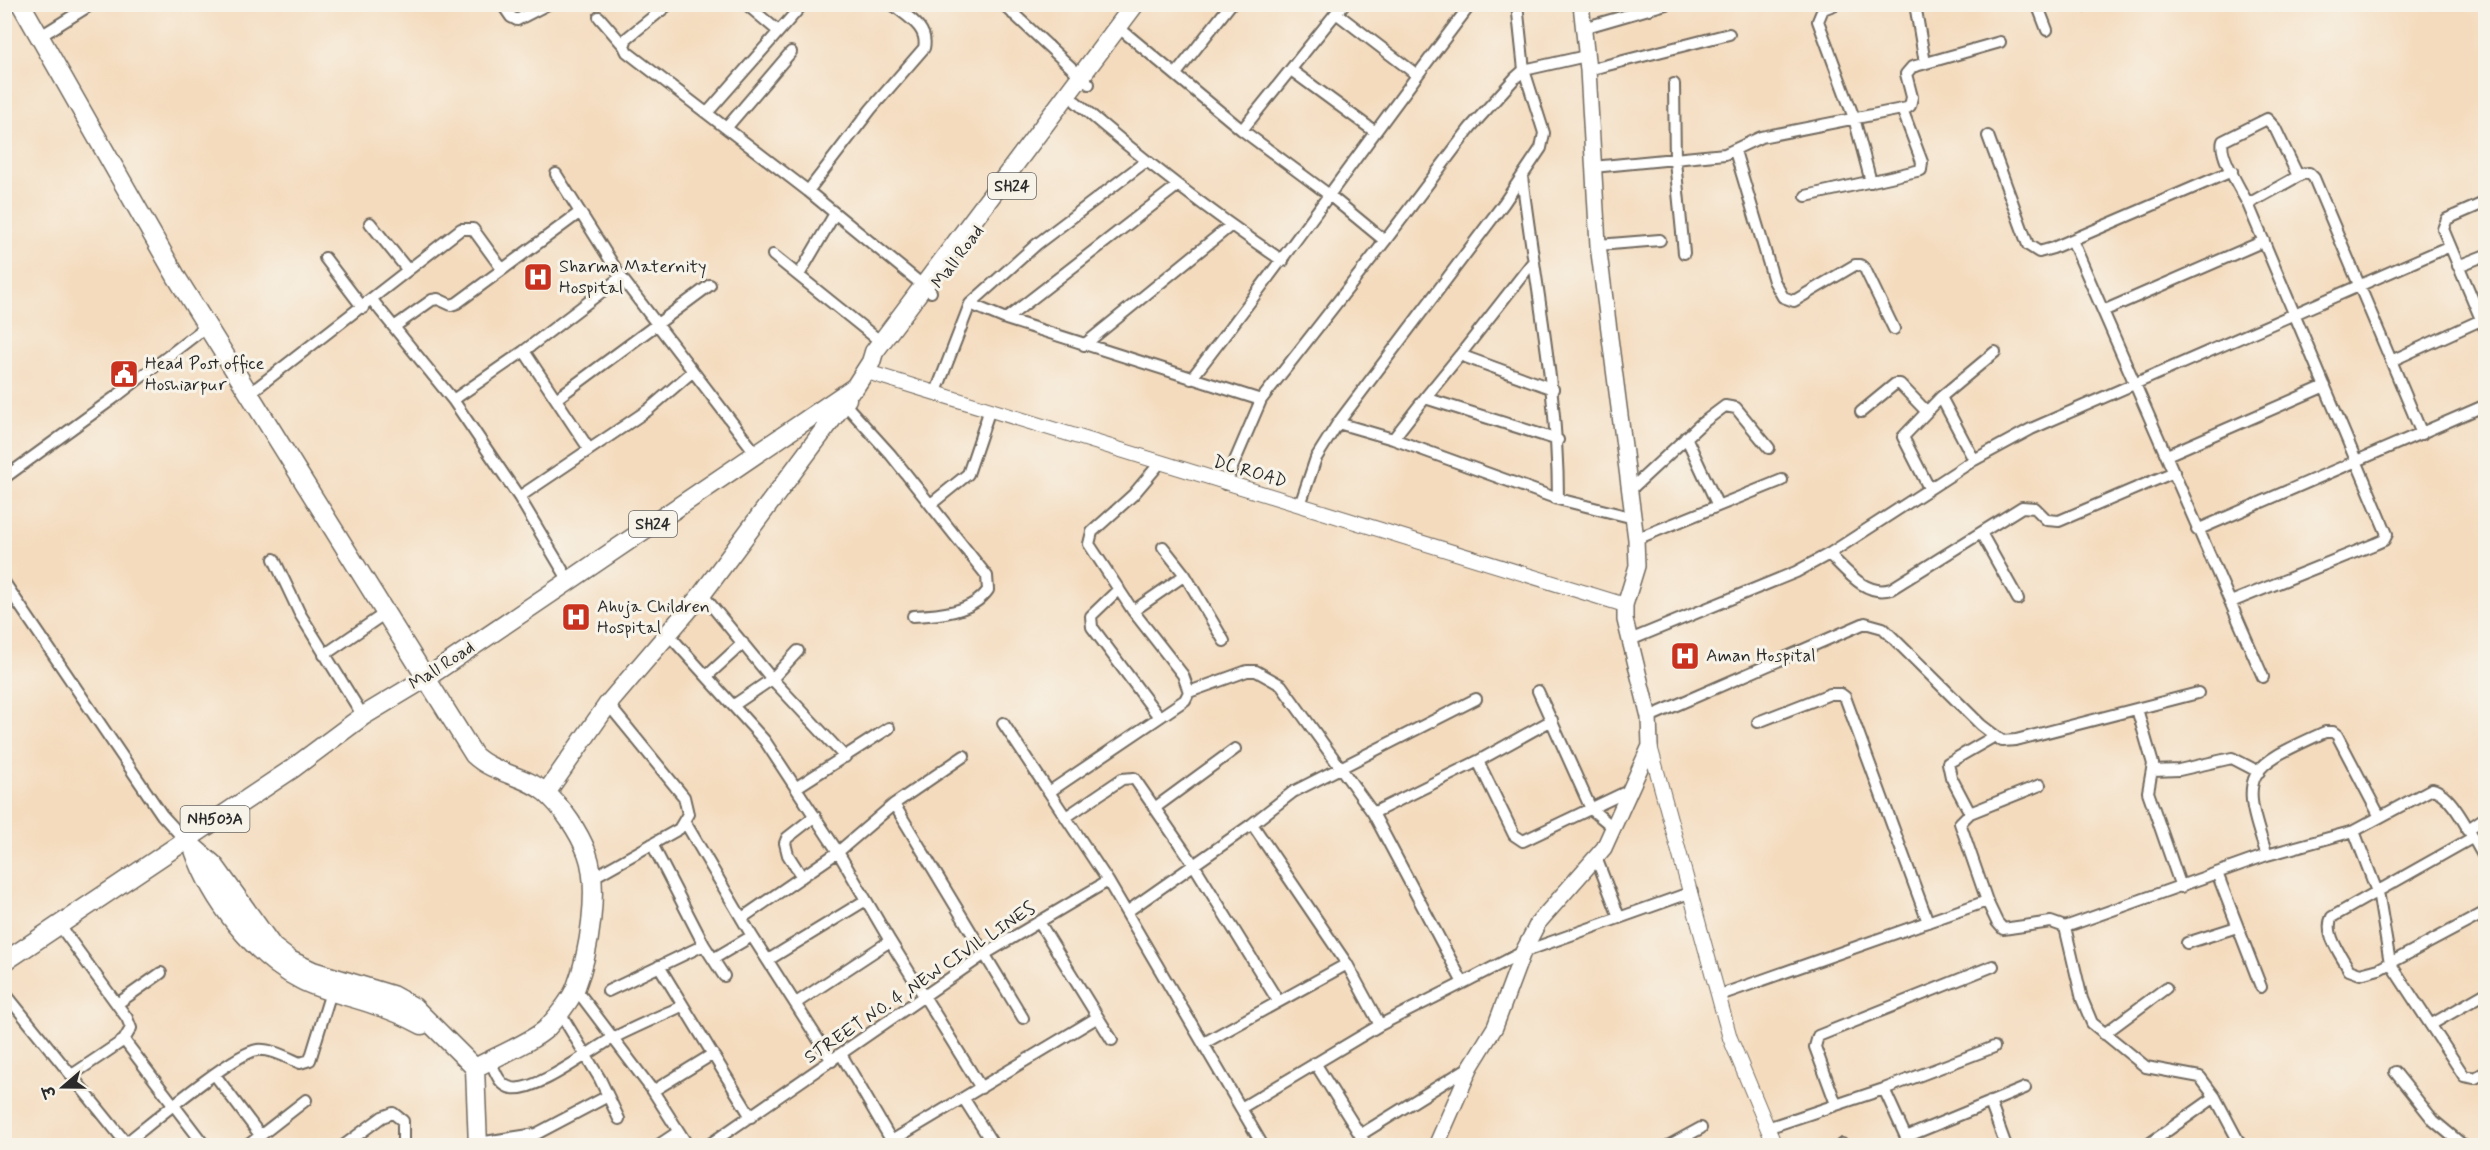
<svg xmlns="http://www.w3.org/2000/svg" width="2490" height="1150" font-family="Mynerve,'Playpen Sans Deva',sans-serif">
<rect width="100%" height="100%" fill="#f7f3e8"/>
<filter id="ink" filterUnits="userSpaceOnUse"><feTurbulence type="fractalNoise" baseFrequency=".0167" numOctaves="2"/><feDisplacementMap in="SourceGraphic" scale="12" xChannelSelector="R" yChannelSelector="G"/><feConvolveMatrix kernelMatrix="1 2 1 2 8 2 1 2 1" color-interpolation-filters="sRGB"/></filter>
<filter id="wash" filterUnits="userSpaceOnUse"><feTurbulence type="fractalNoise" baseFrequency=".008" numOctaves="4" result="noise"/><feDisplacementMap in="SourceGraphic" scale="24" xChannelSelector="R" yChannelSelector="G"/><feGaussianBlur stdDeviation="1.35" result="paint"/><feColorMatrix in="noise" values="0 0 0 0 0 0 0 0 0 0 0 0 0 0 0 0 0 1.4 0 .05"/><feComposite in="paint" operator="in"/></filter>
<g filter="url(#wash)">
<rect width="100%" height="100%" fill="#f4dbbe"/>
</g>
<g filter="url(#ink)">
<g fill="none" stroke-linecap="round" stroke-linejoin="round">
<g stroke="#71695e" stroke-width="14">
<path id="minor" d="M502 4 511 17 517 20 548 4
M669 4 627 38 624 46 627 52 808 191 871 109 924 48C929 27 906 16 892 4
M746 4 778 31
M1003 4 1089 84
M1344 4 1336 13 1417 75
M1836 4 1823 9 1818 21 1854 118 1871 182
M1915 4 1925 63
M2037 4 2047 30
M2081 4 2082 6
M1013 14 1020 4
M599 17 624 46
M1118 27 1242 130 1328 194 1385 241 1261 400 1225 484
M1583 28 1666 4
M39 37 92 4
M1291 70 1374 131
M1588 70 1729 34
M1176 74 1231 4
M1674 84 1675 161 1684 253
M1076 102C1142 159 1210 212 1283 261
M708 112 803 4
M727 127 791 52
M1242 130 1336 13
M1988 136 2028 245 2039 252 2053 248 2232 171
M1735 151 1774 281 1783 297 1794 301 1855 265H1860L1865 269 1894 329
M1593 167 1725 154 1761 137 1907 108 1910 106 1912 97 1906 74 1912 67 2000 42
M556 174 621 277 757 455
M1522 176C1535 284 1558 390 1558 499L1634 518
M808 191 931 292
M1806 196 1921 170 1922 162 1902 109
M2486 202 2447 219 2443 229 2486 331
M2248 204 2302 174 2309 173 2314 178 2422 434
M370 223 407 269
M2072 240 2263 677
M1385 241 1470 128 1515 78 1524 70 1586 56
M1598 245 1660 240
M773 255 881 342
M325 258 363 308
M2458 266 2486 255
M799 275 834 215
M372 300 453 400 519 497 569 581
M970 304 1006 319 1261 400
M2103 311 2264 241
M1006 319 1177 186
M394 327 432 300 438 299 451 305 457 303 579 213
M1084 345 1230 226
M524 351 589 449
M1460 355 1532 263
M2391 361 2481 320
M1191 379C1287 256 1376 128 1471 4
M936 392 970 304 1037 244 1145 162
M250 393 461 229H473L502 269
M1941 397 1974 460
M1425 398 1460 355 1553 389
M556 399 710 285
M453 400 524 351 621 277
M844 403 891 455 987 576 988 590C972 613 938 615 913 616
M1861 412 1895 384H1900L1926 411
M1338 423 1504 203 1541 148 1544 133 1524 70 1517 4
M1686 437 1718 506
M1393 439 1425 398 1558 440
M2167 455 2325 386
M4 478 118 395 207 326
M1929 488 1903 437 1941 397 1995 352
M1630 490 1701 424 1725 406 1736 408 1769 448
M519 497 648 410 692 372
M931 504 968 474 989 412
M1300 505 1316 458 1338 423 1393 439 1558 499
M2197 530 2486 405
M1981 533 2018 599
M1636 539 1782 480
M1163 547 1185 575 1224 641
M1829 554C1846 570 1865 597 1891 589L2022 507 2035 508 2047 520 2059 521 2174 472
M274 559 300 614 363 716
M4 582 162 815 184 839
M1119 589 1091 616 1092 627 1159 717
M702 594 772 679 845 757
M2231 602 2375 544 2384 540 2387 534 2248 204C2241 190 2218 154 2223 141L2267 119 2275 128 2298 176
M1133 611 1185 575
M669 635 765 741 838 852 890 941 981 1088
M1630 640 1796 572 1829 554 1974 460 2031 429 2450 246
M324 655 384 614
M707 676 743 643
M1538 691 1591 809 1614 828
M1189 692 1247 671H1256L1281 685 1373 813 1463 983 1380 1025 1241 1108
M734 705 772 679 798 651
M2137 709 2153 764 2148 792 2181 887
M1649 717 1865 623 1883 628 1981 725 2002 741 2016 740 2198 693
M1758 722 1830 694H1841L1845 697 1928 922
M1003 723 1049 792
M1478 761 1514 835 1523 841 1630 790
M2153 771 2179 770 2232 758 2259 772
M797 787 889 728
M894 804 1023 1018
M1156 807 1235 749
M1373 813 1478 761 1552 720
M1970 813 1951 777 1948 763 1995 736
M1066 817 1122 779 1134 778 1194 865 1278 1001
M685 822 752 936 832 1061
M1252 824 1347 964 1380 1025
M2467 830 2486 817
M2354 831 2379 897 2390 963 2464 1076 2475 1078 2486 1072
M2472 838 2332 917C2323 933 2342 956 2349 970L2360 974 2379 969 2486 912
M652 844 704 945 724 976
M2267 855C2237 771 2248 767 2325 732H2333L2337 735 2380 817
M1597 860 1619 917
M2217 873 2261 987
M802 877 788 855 785 843 787 838 815 816
M592 878 679 829 688 814 684 797 608 704
M1108 881 1049 792 1185 700 1189 692 1183 675 1133 611 1089 544 1092 532 1133 495 1160 463
M1987 901 1997 922 2003 929 2051 922 2065 927
M1128 911 1252 824 1293 792 1476 699
M742 918 838 852 894 804 964 756
M1039 922 1112 1040
M60 926 127 1018 131 1028 124 1040 72 1075
M2187 943 2237 927
M713 959 752 936
M768 960 866 900
M659 966 751 1117
M1463 983 1523 952 1692 892
M576 989 653 1091 688 1146
M608 991 704 945
M4 992 126 1143
M1720 995 1987 901 1960 823 1970 813 2040 785
M796 1003 890 941
M117 1004 161 973
M559 1011 600 1079 619 1119
M2432 1024 2486 993
M2104 1034 2166 988
M124 1040 205 1146
M1204 1043 1347 964
M841 1054 894 1145
M490 1060C495 1071 499 1086 512 1088 536 1093 592 1049 615 1037 637 1026 660 1016 682 1006
M1315 1063 1367 1146
M2395 1072 2434 1121 2464 1146
M215 1075 260 1135
M1884 1089 1910 1146
M653 1091 713 1054
M964 1099 994 1146
M1990 1102 2006 1146
M1836 1104 1815 1047 1818 1036 1993 966
M1767 1128 1884 1089 1994 1047
M1360 1135 1471 1066
M1906 1137 2025 1088
M478 1143 536 1134 608 1096
M128 1146 126 1143C149 1125 234 1053 257 1050 270 1048 288 1058 300 1063L310 1060 331 992
M247 1146 306 1100
M343 1146 382 1117 393 1113 403 1121V1146
M657 1146 678 1132
M707 1146 985 954 1108 881 1263 1146
M883 1146 1098 1017
M1668 1146 1701 1128
M1840 1146 1842 1144
M2146 1146 2215 1097
M2241 1146 2215 1097 2200 1077 2146 1067 2092 1023 2082 999 2065 927 2267 855 2354 831 2432 789C2453 793 2474 842 2486 860"/>
</g>
<g stroke="#71695e" stroke-width="16">
<path id="tertiary" d="M864 371 1625 605
M1650 746 1730 1038 1775 1146"/>
</g>
<g stroke="#71695e" stroke-width="18">
<path id="secondary" d="M1436 1146 1471 1066 1495 1027 1523 952 1538 923 1604 848 1650 746 1649 717 1625 620V605L1637 566 1636 539 1598 245 1588 70 1581 4"/>
</g>
<g stroke="#71695e" stroke-width="21">
<path id="primary" d="M546 793 608 704 702 594 847 399
M184 839 214 865 273 947 290 960 313 971 392 995 414 1007 475 1068 478 1146
M194 850C211 899 254 956 301 980 324 992 351 996 375 1005 392 1010 407 1017 422 1025
M475 1068C493 1058 534 1041 547 1028 556 1018 571 1000 576 987 589 954 600 887 587 853 579 832 563 808 546 793 525 775 494 774 474 755L426 678 855 387 871 362 874 352 1135 4"/>
</g>
<g stroke="#71695e" stroke-width="21">
<path id="trunk" d="M4 962 292 769 363 716 426 678 177 278 21 4"/>
</g>
<use href="#minor" stroke="#fff" stroke-width="10"/>
<use href="#tertiary" stroke="#fff" stroke-width="14"/>
<use href="#secondary" stroke="#fff" stroke-width="15"/>
<use href="#primary" stroke="#fff" stroke-width="18"/>
<use href="#trunk" stroke="#fff" stroke-width="18"/>
</g>
</g>
<defs>
<g id="hospital-square" transform="scale(1.5)"><rect x="-9" y="-9" width="18" height="18" rx="4" fill="#c8321e" stroke="#f7f3e8"/><path d="M-5-5h3v3.5h4V-5h3V5h-3V1.5h-4V5h-3Z" fill="#fff"/></g>
<g id="civic-square" transform="scale(1.5)"><rect x="-9" y="-9" width="18" height="18" rx="4" fill="#c8321e" stroke="#f7f3e8"/><path d="M-.6-6.5H3V-4.5H.6V-3L4-1V1h2V6H-6V1h2V-1L-.6-3ZM-1.2 2.5V6h2.4V2.5Z" fill="#fff"/></g>
</defs>
<g fill-rule="evenodd">
<use href="#hospital-square" x="538" y="277"/>
<use href="#civic-square" x="124" y="374"/>
<use href="#hospital-square" x="576" y="617"/>
<use href="#hospital-square" x="1685" y="656"/>
</g>
<g text-anchor="middle" dominant-baseline="central" stroke-width="6" stroke-linejoin="round" paint-order="stroke">
<g fill="#f7f3e8" stroke="#686764" stroke-width="1.5">
<rect x="988" y="173" width="48" height="26" rx="4.5"/>
<rect x="629" y="511" width="48" height="26" rx="4.5"/>
<rect x="180.5" y="806" width="69" height="26" rx="4.5"/>
</g>
<g font-size="16" font-weight="bold" fill="#2b2b2b">
<text x="1012" y="186">SH24</text>
<text x="653" y="524">SH24</text>
<text x="215" y="819">NH503A</text>
</g>
<g font-size="18" fill="#2b2b2b" stroke="#f7f3e8">
<text transform="translate(958 257) rotate(-53)">Mall Road</text>
<text transform="translate(1250 472) rotate(16)">DC ROAD</text>
<text transform="translate(442 666) rotate(-33)">Mall Road</text>
<text transform="translate(920 983) rotate(-34)">STREET NO. 4 ,NEW CIVIL LINES</text>
</g>
<g font-size="18" fill="#2b2b2b" stroke="#f7f3e8" text-anchor="start">
<text x="559" y="267">Sharma Maternity<tspan x="559" dy="21">Hospital</tspan></text>
<text x="145" y="364">Head Post office<tspan x="145" dy="21">Hoshiarpur</tspan></text>
<text x="597" y="607">Ahuja Children<tspan x="597" dy="21">Hospital</tspan></text>
<text x="1706" y="656">Aman Hospital</text>
</g>
</g>
<rect width="2490" height="1150" fill="none" stroke="#f7f3e8" stroke-width="24"/>
<g transform="translate(63 1087) rotate(250)" stroke="#f7f3e8" stroke-width="4.5" paint-order="stroke">
<path d="M0-4.5L10 22L0 15L-10 22Z" fill="#2b2b2b"/>
<text y="-9" font-size="16" font-weight="bold" text-anchor="middle" fill="#2b2b2b">उ</text>
</g>
</svg>
